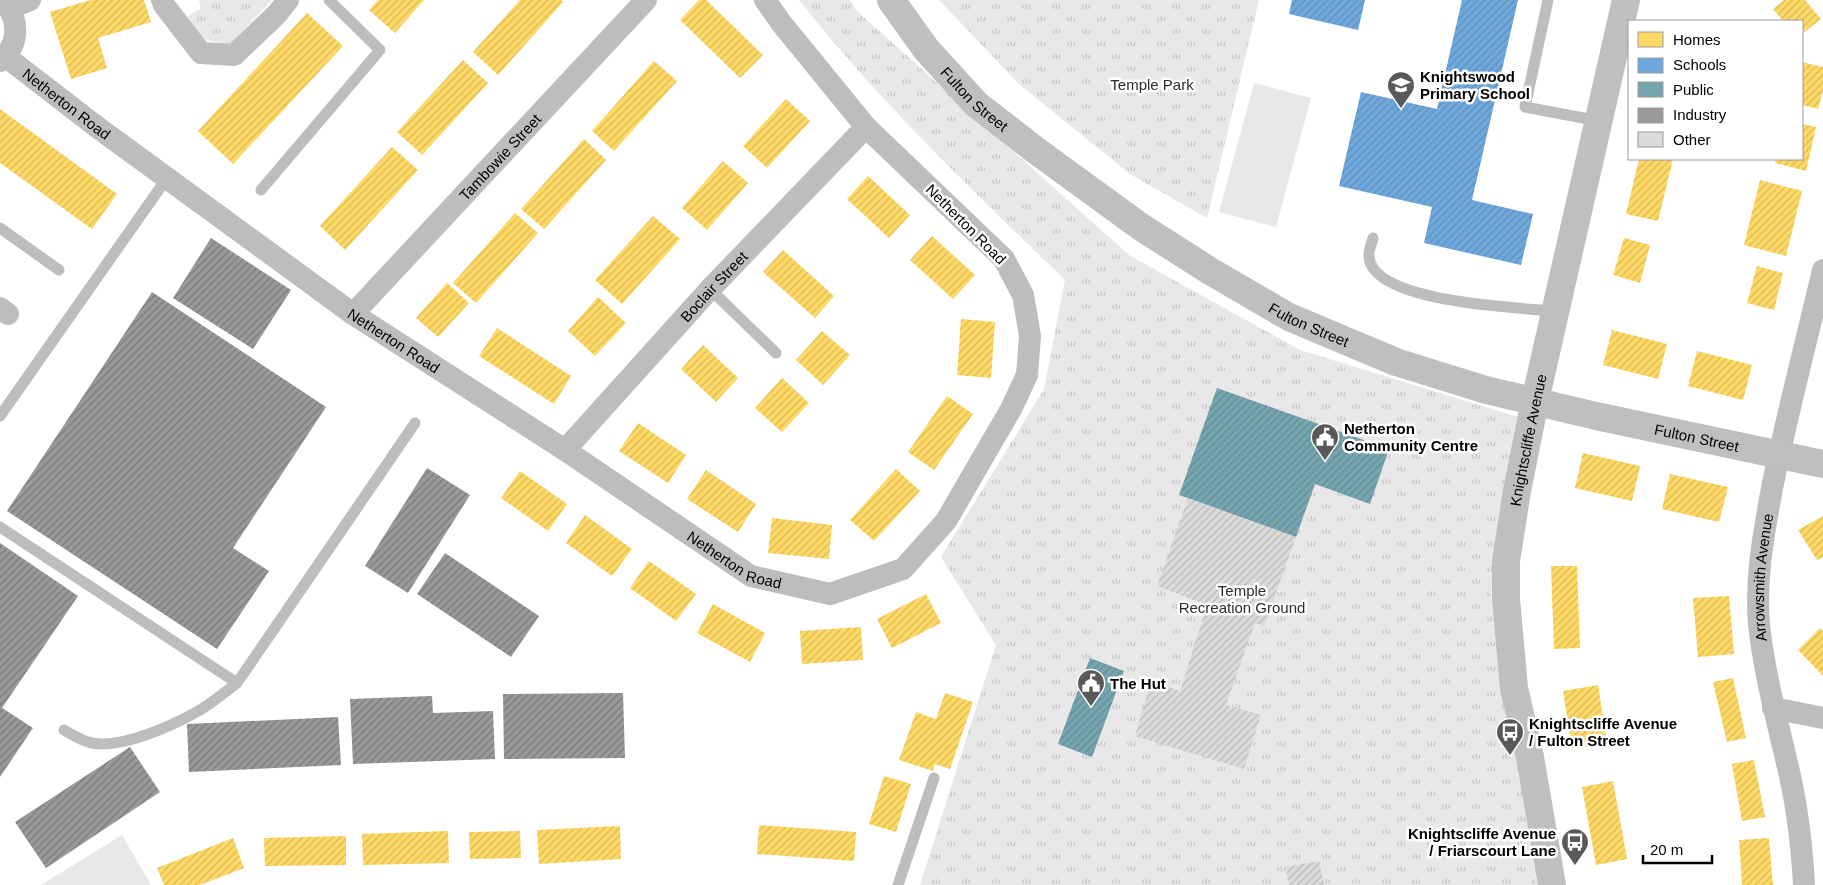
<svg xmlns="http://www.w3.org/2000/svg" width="1823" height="885" font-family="Arial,sans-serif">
<defs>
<pattern id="park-tufts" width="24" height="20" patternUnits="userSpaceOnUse" patternTransform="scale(1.25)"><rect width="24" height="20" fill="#e8e8e8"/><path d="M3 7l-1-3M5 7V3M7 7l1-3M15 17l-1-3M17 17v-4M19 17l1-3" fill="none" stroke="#c5c5c5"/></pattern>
<pattern id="homes-hatch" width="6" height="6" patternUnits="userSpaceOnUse" patternTransform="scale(1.25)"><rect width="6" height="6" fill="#ffd966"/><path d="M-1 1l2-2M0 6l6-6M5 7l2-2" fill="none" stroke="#d9b857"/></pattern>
<pattern id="schools-hatch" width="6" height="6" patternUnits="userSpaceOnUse" patternTransform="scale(1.25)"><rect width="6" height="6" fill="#6fa8dc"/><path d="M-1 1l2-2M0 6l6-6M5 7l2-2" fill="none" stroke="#5e8fbb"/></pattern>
<pattern id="public-hatch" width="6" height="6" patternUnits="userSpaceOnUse" patternTransform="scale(1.25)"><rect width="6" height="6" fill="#76a5af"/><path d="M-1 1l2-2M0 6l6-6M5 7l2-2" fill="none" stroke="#648c95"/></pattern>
<pattern id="industry-hatch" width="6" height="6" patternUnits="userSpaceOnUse" patternTransform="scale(1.25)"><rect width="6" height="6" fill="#999"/><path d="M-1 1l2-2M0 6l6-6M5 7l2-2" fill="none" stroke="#7a7a7a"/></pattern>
<pattern id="building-hatch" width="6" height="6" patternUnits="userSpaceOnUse" patternTransform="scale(1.25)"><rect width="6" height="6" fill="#dbdbdb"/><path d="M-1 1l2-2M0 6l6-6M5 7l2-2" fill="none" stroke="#bababa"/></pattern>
</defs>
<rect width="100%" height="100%" fill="#fff"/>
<path fill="#e8e8e8" d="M1254 83 1311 98 1276 227 1219 212Z
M122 835 151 885H41Z"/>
<path fill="url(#park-tufts)" d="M199 0H272L229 45 202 39 187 16 201 9Z
M799 0H850L857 11 1129 255 1300 350 1518 417 1491 593 1537 885H920L996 645 941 557 1044 389 1065 280C972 190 879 101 799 0Z
M939 0H1259L1207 218 1130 174 1019 84Z"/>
<path fill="url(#homes-hatch)" d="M91 0H144L151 22 98 38 107 68 71 79 50 12Z
M378 0H424L395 33 369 10Z
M520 0H561L563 2 498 75 473 52Z
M699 0H706L763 55 740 78 680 20Z
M1784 0H1805L1821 19 1802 34V21H1783L1773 9Z
M307 13 343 46 233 164 198 131Z
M463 60 488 83 422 155 397 132Z
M654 61 677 81 614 151 592 131Z
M1802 62 1823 67V91L1818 109 1802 105Z
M786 99 810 121 767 168 743 146Z
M0 109 117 194 92 229 0 163Z
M1802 124 1816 127 1806 171 1775 163 1776 159H1802Z
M584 139 606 160 544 229 521 209Z
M392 147 418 170 345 250 320 226Z
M1639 159H1673L1658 221 1626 214Z
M723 161 748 183 707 230 682 208Z
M868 176 910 215 889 238 847 199Z
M1760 180 1802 191 1786 256 1744 245Z
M515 213 538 233 476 303 453 283Z
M653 216 680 239 622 304 595 280Z
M932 236 975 275 953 299 910 260Z
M1624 238 1650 245 1640 283 1613 275Z
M783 250 834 296 815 318 763 272Z
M1757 266 1783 273 1774 310 1747 303Z
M447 283 469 303 438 337 416 318Z
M598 297 626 323 595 356 568 331Z
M961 319 995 322 991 378 957 375Z
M497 328 571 376 554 404 479 356Z
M1612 330 1667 344 1658 379 1603 365Z
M822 331 850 355 823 385 796 360Z
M703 345 738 378 716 402 681 369Z
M1697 351 1752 365 1743 400 1688 386Z
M782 378 809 403 782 432 755 408Z
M947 396 973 414 934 470 908 452Z
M638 423 686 455 668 483 619 451Z
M1583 453 1640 466 1632 501 1575 488Z
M896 469 920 491 874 541 850 520Z
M706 470 756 504 738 532 687 499Z
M520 471 567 504 548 531 501 498Z
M1670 474 1728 487 1719 522 1662 509Z
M585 515 632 549 612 576 566 543Z
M1823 516V557L1817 560 1798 530Z
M772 518 832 525 829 559 768 553Z
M649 561 696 594 676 621 630 588Z
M1551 566H1577L1580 648 1554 649Z
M926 594 941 623 892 648 877 619Z
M1729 596 1734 654 1698 657 1693 598Z
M713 604 765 633 750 662 697 633Z
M861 627 863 660 802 664 800 631Z
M1820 628 1823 631V676L1798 650Z
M1733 678 1746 738 1727 742 1713 682Z
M1598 685 1607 743 1572 749 1563 691Z
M945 693 973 702 950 769 935 764 933 771 899 760 916 712 936 719Z
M1754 760 1765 817 1742 821 1732 764Z
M884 776 911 784 896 832 869 824Z
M1613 781 1627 859 1596 865 1582 787Z
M759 825 856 832 854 861 757 854Z
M620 826 621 859 539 864 537 830Z
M448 831 449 863 363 865 362 834Z
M520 831 521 858 470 859 469 832Z
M346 836V865L265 866 264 838Z
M233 838 244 868 200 885H164L157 868Z
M1769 838 1773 885H1742L1739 840Z"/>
<path fill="url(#schools-hatch)" d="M1292 0H1365L1358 30 1289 14Z
M1462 0H1518L1472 200 1533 214 1521 265 1424 243 1432 207 1339 186 1361 92 1437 109Z"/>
<path fill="url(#public-hatch)" d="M1217 388 1389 449 1370 504 1315 484 1296 537 1179 495Z
M1090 658 1124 671 1092 757 1058 744Z"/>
<path fill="url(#industry-hatch)" d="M211 238 291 290 253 349 173 298Z
M152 292 326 407 233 548 269 571 217 649 7 511Z
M427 468 470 495 408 593 365 566Z
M0 543 78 596 2 708 33 728 0 777Z
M445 553 539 616 511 657 417 594Z
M623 693 625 758 504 759 503 694Z
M432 696 433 713 493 711 495 759 353 764 350 699Z
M338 717 341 765 189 772 187 724Z
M130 747 160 792 46 868 15 822Z"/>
<path fill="url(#building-hatch)" d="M1188 498 1296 537 1264 626 1255 623 1226 705 1261 715 1244 769 1135 736 1151 681 1180 691 1207 605 1157 586Z
M1319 861 1324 885H1289L1285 867Z"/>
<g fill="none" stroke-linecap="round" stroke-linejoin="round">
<path stroke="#bdbdbd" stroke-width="11" d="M1548 0 1525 107 1599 121
M261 190 380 50 329 0
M0 228 59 270
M1373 238C1372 243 1368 251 1369 256 1371 303 1521 308 1555 311
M710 289 776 353
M0 416 167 178
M0 527 237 683 415 423
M64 730C73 735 81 741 92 743 122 749 174 725 200 710 213 702 225 692 237 683
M898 885 934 778"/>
<g stroke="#bdbdbd" stroke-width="22">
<path d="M162 0 164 5 201 53 234 55 277 14 288 0"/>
<path d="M10 8 30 0"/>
<path id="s1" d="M5 56 97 127 353 314 565 450 751 576 830 594 903 569 946 521 1011 409 1027 375 1030 336 1023 295 1004 259 866 127 782 24 765 0"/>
<path d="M0 61C20 44 20 18 2 0"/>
<path d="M0 308 8 314"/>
<path id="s2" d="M353 314 646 0"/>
<path id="s3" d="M565 450 710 289 866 127"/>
<path d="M1773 708 1823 718"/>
<path id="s4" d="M1804 885C1802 849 1798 812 1790 776 1779 727 1764 674 1759 624 1755 578 1764 533 1772 488 1787 415 1806 343 1823 270"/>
</g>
<g stroke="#bfbfbf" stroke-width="28">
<path id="s5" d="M891 0 926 49 976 104 1038 152 1141 227 1210 271 1289 317 1396 362 1486 390 1596 416 1823 464"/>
<path id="s6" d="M1552 885 1530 757 1514 688 1506 599V561L1517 491 1535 401 1626 0"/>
</g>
</g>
<defs>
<g id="school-pin" transform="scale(1.4375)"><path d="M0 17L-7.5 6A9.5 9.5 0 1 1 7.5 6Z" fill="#595959" stroke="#fff"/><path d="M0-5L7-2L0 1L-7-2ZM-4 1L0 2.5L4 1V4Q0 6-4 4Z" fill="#fff"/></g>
<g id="civic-pin" transform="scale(1.4375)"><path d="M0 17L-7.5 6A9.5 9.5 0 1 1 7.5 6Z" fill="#595959" stroke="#fff"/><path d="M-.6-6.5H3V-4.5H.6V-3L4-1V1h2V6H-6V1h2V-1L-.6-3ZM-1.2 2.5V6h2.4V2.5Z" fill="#fff"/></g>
<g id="bus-pin" transform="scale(1.4375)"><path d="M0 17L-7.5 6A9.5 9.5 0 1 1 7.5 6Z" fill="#595959" stroke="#fff"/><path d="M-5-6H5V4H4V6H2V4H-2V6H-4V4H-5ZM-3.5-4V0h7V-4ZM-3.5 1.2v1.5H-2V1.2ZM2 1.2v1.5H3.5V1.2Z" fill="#fff"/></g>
</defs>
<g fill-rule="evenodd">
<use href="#school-pin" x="1401" y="85"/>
<use href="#civic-pin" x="1325" y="437"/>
<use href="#civic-pin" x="1091" y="683"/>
<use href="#bus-pin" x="1510" y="732"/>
<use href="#bus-pin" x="1575" y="842"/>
</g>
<g text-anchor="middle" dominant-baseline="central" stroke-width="5" stroke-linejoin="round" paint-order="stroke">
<g font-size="15" font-weight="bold" fill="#000" stroke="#fff" text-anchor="start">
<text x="1420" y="76">Knightswood<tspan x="1420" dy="17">Primary School</tspan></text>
<text x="1344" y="428">Netherton<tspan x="1344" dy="17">Community Centre</tspan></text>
<text x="1110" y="683">The Hut</text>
<text x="1529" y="723">Knightscliffe Avenue<tspan x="1529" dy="17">/ Fulton Street</tspan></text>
<text x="1556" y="833" text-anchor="end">Knightscliffe Avenue<tspan x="1556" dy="17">/ Friarscourt Lane</tspan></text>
</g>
<g font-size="15" fill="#2c2c2c" stroke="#fff">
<text x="1152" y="84">Temple Park</text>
<text x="1242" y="590">Temple<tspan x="1242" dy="17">Recreation Ground</tspan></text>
</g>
<g font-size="15" fill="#000" stroke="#fff">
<text stroke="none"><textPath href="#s5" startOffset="130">Fulton Street</textPath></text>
<text stroke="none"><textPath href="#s1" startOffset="78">Netherton Road</textPath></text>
<text stroke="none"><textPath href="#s2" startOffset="215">Tambowie Street</textPath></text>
<text transform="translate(966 224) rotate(45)">Netherton Road</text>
<text stroke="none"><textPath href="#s3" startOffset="221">Boclair Street</textPath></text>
<text stroke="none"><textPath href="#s5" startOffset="535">Fulton Street</textPath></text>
<text stroke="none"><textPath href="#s1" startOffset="482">Netherton Road</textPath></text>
<text stroke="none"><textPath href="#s5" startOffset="940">Fulton Street</textPath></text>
<text stroke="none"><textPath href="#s6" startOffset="451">Knightscliffe Avenue</textPath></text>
<text stroke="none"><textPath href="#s1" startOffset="888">Netherton Road</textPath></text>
<text stroke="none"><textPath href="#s4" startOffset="312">Arrowsmith Avenue</textPath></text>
</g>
</g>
<rect x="1628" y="20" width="175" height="140" fill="#ffffff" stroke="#999999"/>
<rect x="1638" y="32" width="25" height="15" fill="#ffd966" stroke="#999999"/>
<text x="1673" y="45" font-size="15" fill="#000000">Homes</text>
<rect x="1638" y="58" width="25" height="15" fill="#6fa8dc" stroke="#999999"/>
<text x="1673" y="70" font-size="15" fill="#000000">Schools</text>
<rect x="1638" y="82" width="25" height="15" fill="#76a5af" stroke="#999999"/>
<text x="1673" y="95" font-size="15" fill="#000000">Public</text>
<rect x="1638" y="108" width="25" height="15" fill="#999999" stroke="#999999"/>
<text x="1673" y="120" font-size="15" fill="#000000">Industry</text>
<rect x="1638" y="132" width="25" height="15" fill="#dbdbdb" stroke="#999999"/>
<text x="1673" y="145" font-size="15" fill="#000000">Other</text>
<path d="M1643 855v8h69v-8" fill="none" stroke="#000000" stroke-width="2.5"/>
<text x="1650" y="855" font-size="15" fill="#000000" stroke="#ffffff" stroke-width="4" paint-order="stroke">20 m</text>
</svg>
